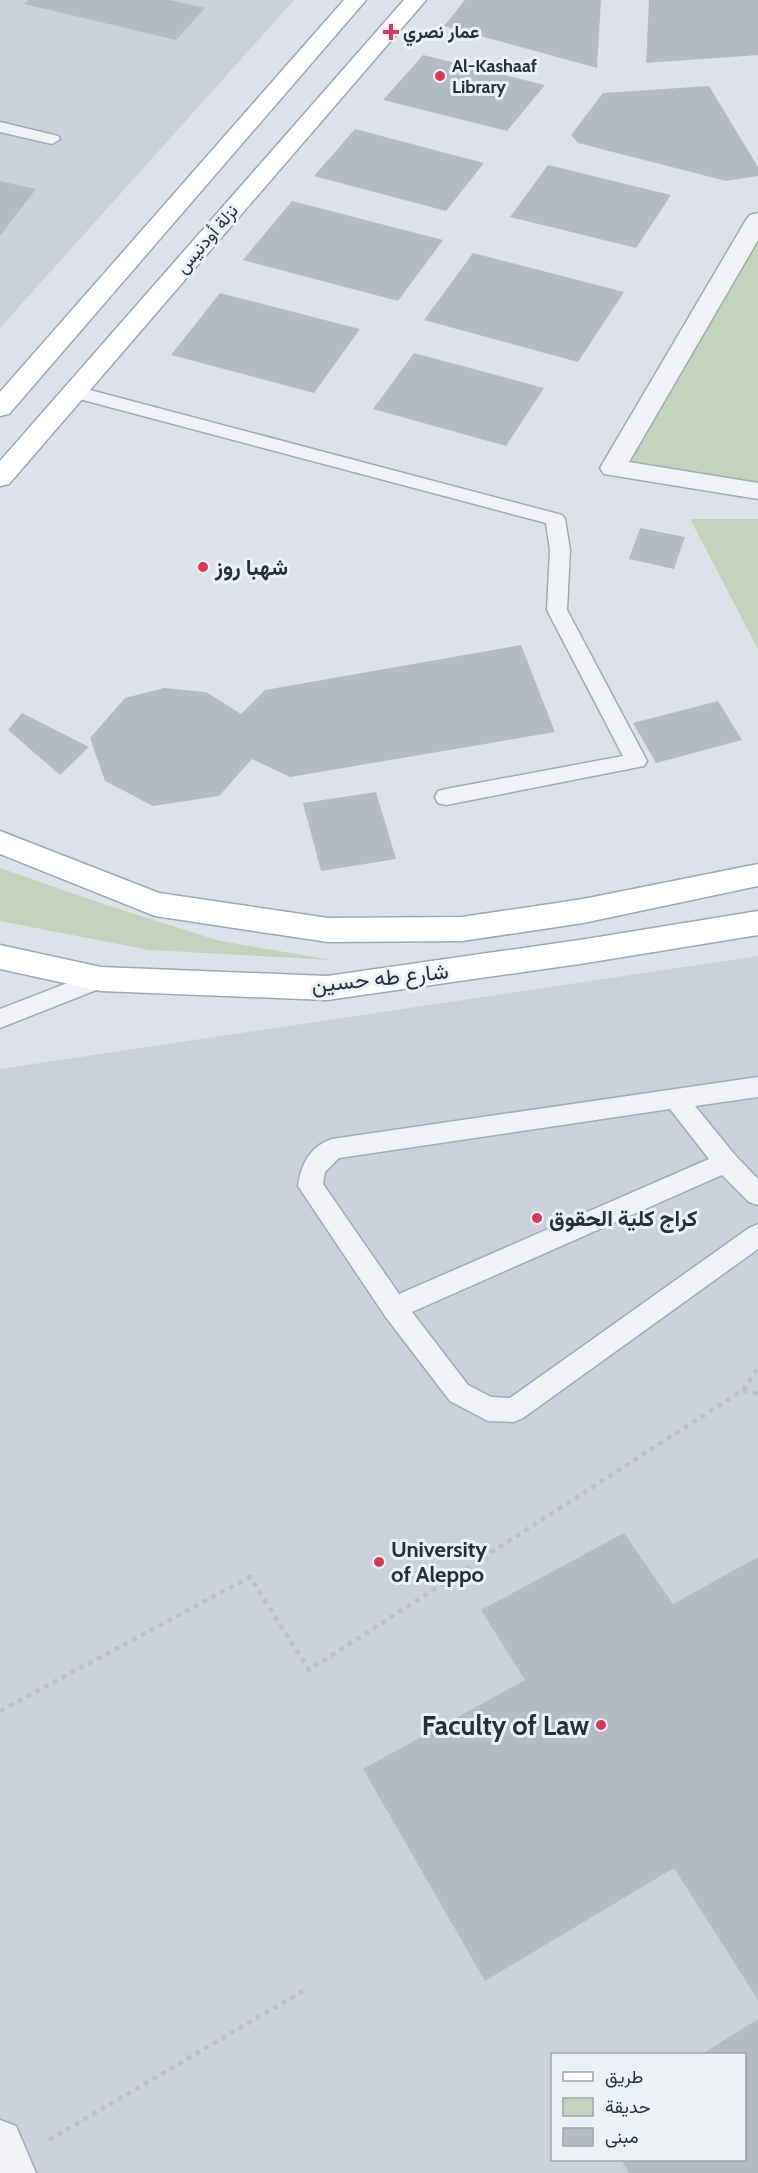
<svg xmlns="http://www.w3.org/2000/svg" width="758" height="2173" font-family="Cabin,Vazirmatn,sans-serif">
<rect width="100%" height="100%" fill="#dde2e8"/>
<path fill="#cbd1da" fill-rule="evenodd" d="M0 0H294L0 328Z
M758 956V2173H0V1069ZM552 2054H744V2160H552Z"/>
<path fill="#c4d2bd" d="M758 220V484L613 468Z
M690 519H758V649Z
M0 868 106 905 220 941 332 960 149 950 0 921Z"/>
<path fill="#b4bbc5" d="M29 0H169L205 8 176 40 24 4Z
M465 0H601L597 68 444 26Z
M649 0H758V55L646 63Z
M423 55 545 85 507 131 383 100Z
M709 86 758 167V176L726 181 578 143 571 135 603 93Z
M355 129 484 163 446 211 314 176Z
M548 165 671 195 636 248 510 217Z
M0 181 36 189 0 236Z
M292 201 443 240 398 301 243 260Z
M473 253 624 292 578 362 424 320Z
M220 293 360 329 314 393 171 355Z
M414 353 544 388 506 446 373 409Z
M640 528 685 537 674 569 629 559Z
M521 645 555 732 290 777 252 759 219 796 153 806 105 781 90 738 125 698 164 688 206 692 241 714 265 690Z
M718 701 742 740 656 763 633 723Z
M22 713 89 747 60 775 8 730Z
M376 792 396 859 321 871 303 803Z
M624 1533 673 1604 758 1557V2000L674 1868 485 1981 363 1769 525 1680 481 1610Z
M758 2019V2173H629L621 2160H744V2054H702Z"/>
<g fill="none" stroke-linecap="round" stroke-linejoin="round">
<g stroke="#a2a9b2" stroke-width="3">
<path id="service" d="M0 122 58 136 60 139 52 144 0 132Z
M75 386 562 515 565 519 570 550 567 610 647 761 644 766 446 805 438 803 435 797 438 791 446 789 623 756 547 610 550 550 546 523 68 396 66 392 68 388Z
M101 970 109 973 113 979 109 985 0 1028V1009Z
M758 1077V1097L695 1106 735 1155 758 1179V1205L749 1202 722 1175 412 1312 468 1385 491 1397 510 1398 749 1228 758 1224V1249L523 1418 514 1422 488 1421 450 1401 385 1316 298 1186C301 1165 310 1146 332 1139ZM670 1109 709 1159 399 1294 323 1184 325 1172 339 1158Z"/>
</g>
<g stroke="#a2a9b2" stroke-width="3">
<path id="pedestrian" d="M0 2120 16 2126 36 2173H0Z"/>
</g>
<g stroke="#a2a9b2" stroke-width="3">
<path id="minor" d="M758 213V240L629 462 758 483V499L604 474 600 468 746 220 750 215Z"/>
</g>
<g stroke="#9ba7b4" stroke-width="3">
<path id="primary" d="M344 0H366L9 414 0 416V392Z
M404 0H426L9 484 0 486V461Z
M0 831 159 893 328 918 462 917 583 899 758 864V886L583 923 462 941 328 942 155 916 0 854Z
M758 911V935L586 963 327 1000 101 991 0 969V945L101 967 327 976 586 939Z"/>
</g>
<path stroke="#bbc0c6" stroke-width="4.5" stroke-dasharray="5 5" stroke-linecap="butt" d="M743 1390 758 1368
M0 1711 250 1577 309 1670 743 1390 758 1394
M49 2140 303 1991"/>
<use href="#service" fill="#f0f2f6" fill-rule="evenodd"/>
<use href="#pedestrian" fill="#f0f2f6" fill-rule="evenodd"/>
<use href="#minor" fill="#f0f2f6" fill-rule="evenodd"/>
<use href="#primary" fill="#fff" fill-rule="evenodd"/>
</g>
<g fill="#d63858" stroke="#ecf1f5" stroke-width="2">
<path d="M388 23h6v6h6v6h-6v6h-6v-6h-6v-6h6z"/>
<circle cx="440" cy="76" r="6"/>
<circle cx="203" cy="567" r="6"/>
<circle cx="537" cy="1218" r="6"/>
<circle cx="379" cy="1562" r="6"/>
<circle cx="601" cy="1725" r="6"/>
</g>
<g text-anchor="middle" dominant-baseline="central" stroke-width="6" stroke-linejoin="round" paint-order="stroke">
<g font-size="18" font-weight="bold" fill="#25303f" stroke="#ecf1f5" text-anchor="start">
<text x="403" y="32">عمار نصري</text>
<text x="452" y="66">Al-Kashaaf<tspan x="452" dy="21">Library</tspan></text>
</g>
<g font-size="18" fill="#25303f" stroke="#ecf1f5">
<text transform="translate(207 239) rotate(-49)">نزلة أودنيس</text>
</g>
<g font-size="22" font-weight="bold" fill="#25303f" stroke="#ecf1f5" text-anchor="start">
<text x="215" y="567">شهبا روز</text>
<text x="549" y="1218">كراج كلية الحقوق</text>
<text x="391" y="1549">University<tspan x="391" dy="25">of Aleppo</tspan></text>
</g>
<g font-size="22" fill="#25303f" stroke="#ecf1f5">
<text transform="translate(380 978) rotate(-6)">شارع طه حسين</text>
</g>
<g font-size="27" font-weight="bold" fill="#25303f" stroke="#ecf1f5" text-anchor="end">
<text x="589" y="1725">Faculty of Law</text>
</g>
</g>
<rect x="551" y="2053" width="195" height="108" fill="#ecf1f5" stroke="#9ca4ac" stroke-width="1.5"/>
<rect x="563" y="2072" width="30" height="9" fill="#ffffff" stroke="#9ca4ac" stroke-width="1.5"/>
<text x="605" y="2083" font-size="18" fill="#25303f">طريق</text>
<rect x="563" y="2098" width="30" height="18" fill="#c4d2bd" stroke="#9ca4ac" stroke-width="1.5"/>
<text x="605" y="2113" font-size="18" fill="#25303f">حديقة</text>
<rect x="563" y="2128" width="30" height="18" fill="#b4bbc5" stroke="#9ca4ac" stroke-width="1.5"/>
<text x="605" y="2143" font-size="18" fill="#25303f">مبنى</text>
</svg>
